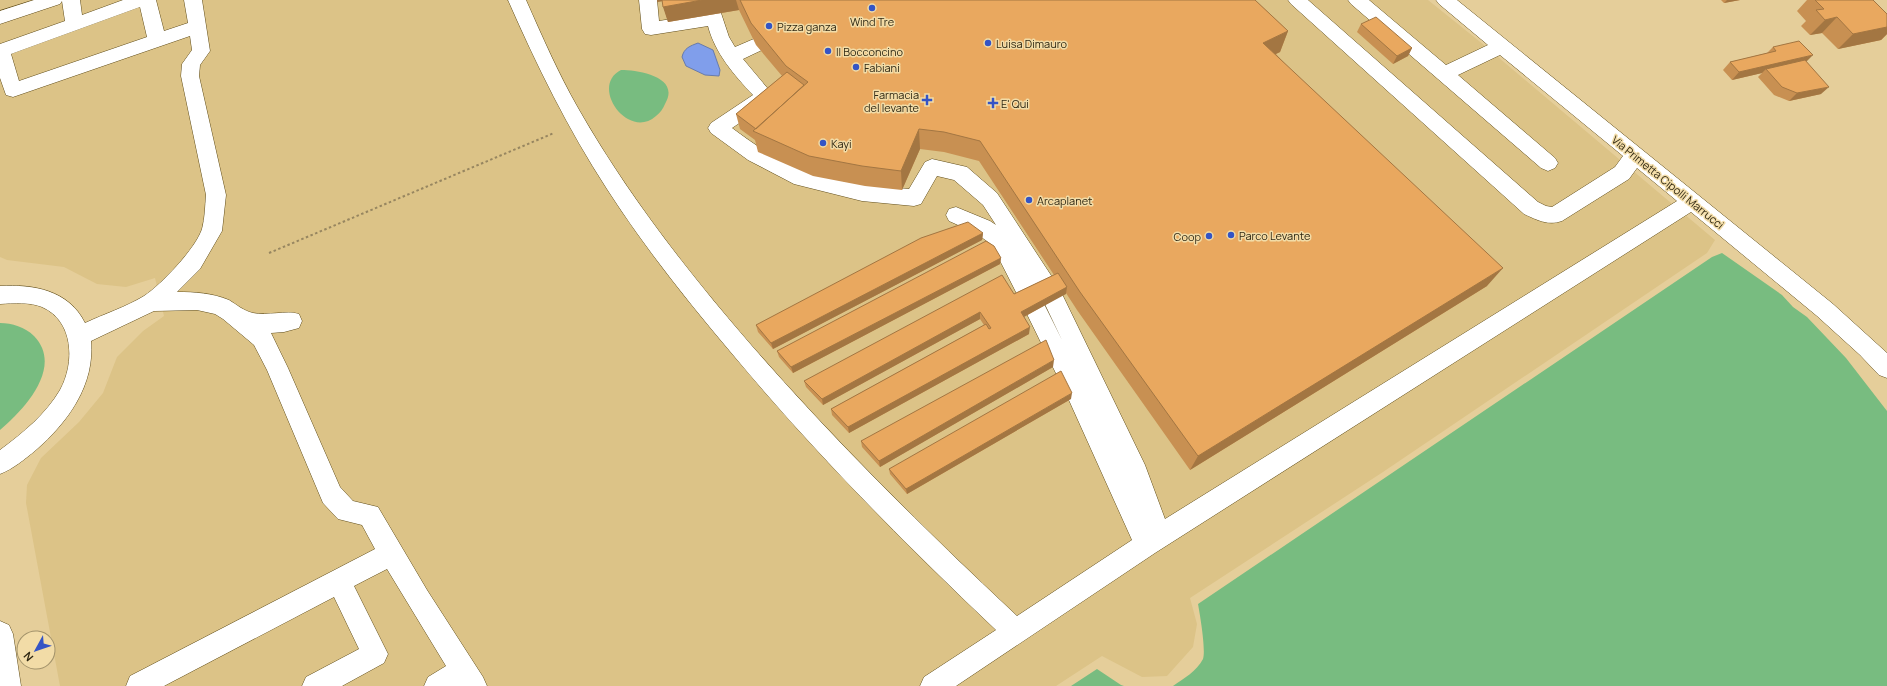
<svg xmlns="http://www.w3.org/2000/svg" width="1887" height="686" font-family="Manrope,sans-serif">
<rect width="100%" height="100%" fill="#e5ce9a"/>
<path fill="#dcc387" d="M0 0H1428L1479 41 1715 240 1707 253 1383 472 1190 598 1197 624 1193 647 1167 676 1142 677 1102 656 1056 686H60L26 503 27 485 41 458 79 422 103 393 117 357 143 331 164 316 155 278 126 287 97 284 64 267 7 260 0 257Z"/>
<path fill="#78bc80" d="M621 70C639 70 681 77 665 104 663 109 660 113 656 116 628 141 589 86 621 70Z
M1722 253 1782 295 1793 307 1807 317 1846 358 1887 411V686H1173C1183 679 1197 671 1203 659 1206 650 1200 615 1198 604L1712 257Z
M0 323C12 323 25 327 34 336 64 367 24 410 0 430Z
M1097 669 1121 685 1124 686H1071Z"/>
<path fill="#809eeb" stroke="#687baa" d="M698 43 713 50 720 70 719 76 705 75 686 66 682 57C684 48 690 46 698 43Z"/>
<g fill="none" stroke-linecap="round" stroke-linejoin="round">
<g stroke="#604d1a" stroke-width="1">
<path id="minor" d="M34 0H80L82 15 123 0H156L164 31 188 23 184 0H202L210 51 200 65 199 76 226 195 222 231 200 269 177 292C195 292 212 293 229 300 237 305 244 311 253 313 268 316 286 310 299 314L302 321 299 328 284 332 271 333 288 368 340 487 353 501 378 507 427 590 483 677 487 686H424L428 677 446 666 387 569 354 586 388 654 384 663 342 686H302L306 677 359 649 334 597 164 686H126L130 676 375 549 362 525 338 519 323 503 267 370 254 345 223 319 215 314 197 310 154 311 91 341C95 385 68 422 36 450 25 459 13 469 0 474V450C23 433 46 414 60 390 75 363 74 321 42 307 30 302 14 303 0 304V286C33 284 69 290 85 323 104 314 126 307 144 296 161 285 196 248 202 229 205 218 205 206 206 195L181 76 182 64 192 50 190 36 13 97 6 95 0 78V44L65 21 62 1 60 4 0 24V11ZM140 7 147 37 19 81 11 54Z
M508 0H526C542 36 558 73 578 108 627 194 687 271 752 346 835 441 925 530 1017 616L1132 540 1068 398 1025 310 1028 304 1036 301 1044 304 1062 340 1043 300 1046 295 1038 292 1036 288 1039 294 1036 300 1028 303 1020 300 992 245 976 233 949 221 946 215 949 209 956 207 990 221 996 225 983 205 954 180 937 176 921 204 914 206 862 201 794 184 748 160 711 133 708 128 711 123 753 95C734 75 715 53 708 26L651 35 645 34 642 29 639 0H657L659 21 715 12 721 13 729 37 735 47 756 38 762 40 765 45 762 50 743 59 774 96 772 101 732 128C755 145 779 162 806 171 839 183 874 186 909 189L925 162 932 159 967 167 997 193 1054 280 1057 286 1054 291 1062 294 1145 465 1165 519 1677 201 1637 168 1629 179 1562 221C1548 226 1537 220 1524 214L1291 4 1288 0H1308L1538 202 1546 206 1552 207 1615 167 1623 156 1500 55 1458 75 1555 158 1558 163 1555 168 1548 171 1541 168 1351 4 1348 0H1369L1446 65 1488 45 1439 4 1436 0H1457L1833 304 1887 353V378L1879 375 1860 355 1817 316 1691 212 1155 553 956 686H920L924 677 996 630C904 543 815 453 734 356 689 303 645 248 607 189 568 129 537 66 508 0Z
M0 621 9 625 13 634 21 686H0Z"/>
</g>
<path stroke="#978660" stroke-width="2" stroke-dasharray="2.5 2.5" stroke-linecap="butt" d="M269 253 554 133"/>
<use href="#minor" fill="#fff" fill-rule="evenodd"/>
</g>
<path fill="#c89052" d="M657 0H1255L1288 31 1280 52 1276 54 1487 286 1190 470 1077 310 1066 293 1024 317 1029 334 849 433 832 415 831 409 984 325 980 319 823 405 806 387 804 381 1014 294 1054 275 979 161 944 152 920 149 902 190 865 186 813 176 758 152 755 140 740 129 736 114 782 76 756 45 739 10 668 22 662 1 657 2Z
M1721 0H1740L1724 3Z
M1807 0H1873L1887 14V34L1881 40 1838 49 1822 33 1810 35 1801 26 1806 21 1797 11Z
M1361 24 1412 48 1408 56 1393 64 1357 32Z
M1773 47 1806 62 1821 94 1789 101 1774 95 1758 77 1762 73 1732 80 1723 70 1730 62 1767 53Z
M983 233 982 240 773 349 758 332 756 325Z
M1001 258 1000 264 793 373 779 357 777 351Z
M1053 367 880 467 862 447 861 441Z
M1071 399 907 494 890 474 889 469Z"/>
<path fill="#a37642" d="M657 0H670L657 2Z
M702 0H736L739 10 668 22 663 7Z
M1727 0H1740L1724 3Z
M1837 17 1822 33 1810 35 1825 20Z
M1887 27V34L1881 40 1838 49 1853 34Z
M1288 31 1280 52 1255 64 1263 43Z
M1412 48 1408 56 1393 64 1397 56Z
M1813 55 1805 63 1766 69 1762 73 1732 80 1739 72Z
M1829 87 1821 94 1789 101 1797 93Z
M919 129 920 149 902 190 901 171Z
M983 233 982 240 773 349 771 343Z
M1001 258 1000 264 793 373 791 367Z
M1503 268 1487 286 1190 470 1198 456Z
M1067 287 1066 294 1020 319 1021 312Z
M980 312V319L823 405 822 399Z
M1030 327 1029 334 849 433 848 427Z
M1054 360 1053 367 880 467 879 461Z
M1072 393 1071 399 907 494 906 489Z"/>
<path fill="#e9a85f" stroke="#a37642" d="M662 0H702L663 7Z
M740 0H1255L1288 31 1263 43 1503 268 1198 456 1080 292 980 141 944 132 919 129 901 171 862 166 809 156 753 131 808 82 786 66 751 23Z
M1815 0H1873L1887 14V27L1853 34 1837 17 1825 20 1816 10 1824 9Z
M1376 17 1412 48 1397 56 1361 24Z
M1799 41 1813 55 1739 72 1730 62 1776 51 1773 47Z
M1805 60 1829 87 1797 93 1782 87 1766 69Z
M787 72 804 85 756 129 736 114Z
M968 222 983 233 771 343 756 325 921 238Z
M986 241 994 246 1001 258 791 367 777 351Z
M1058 273 1067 287 1021 312 1030 327 848 427 831 409 986 324 989 329 991 328 980 312 822 399 804 381 1002 275 1014 294Z
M1046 340 1054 360 879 461 861 441Z
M1061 371 1072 393 906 489 889 469Z"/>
<g fill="#3454c5" stroke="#f2dca7" stroke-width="1.5">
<circle cx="872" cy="8" r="4"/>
<circle cx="769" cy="26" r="4"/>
<circle cx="988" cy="43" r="4"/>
<circle cx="828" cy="51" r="4"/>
<circle cx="856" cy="67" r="4"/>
<path d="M925 94h4v4h4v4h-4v4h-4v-4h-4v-4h4z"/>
<path d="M991 97h4v4h4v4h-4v4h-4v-4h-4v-4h4z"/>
<circle cx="823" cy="143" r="4"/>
<circle cx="1029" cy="200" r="4"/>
<circle cx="1231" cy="235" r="4"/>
<circle cx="1209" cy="236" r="4"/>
</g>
<g text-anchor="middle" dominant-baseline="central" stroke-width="3" stroke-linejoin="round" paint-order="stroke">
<g font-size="11" fill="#302813" stroke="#f2dca7" text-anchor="start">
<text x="872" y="21" text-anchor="middle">Wind Tre</text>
<text x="777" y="26">Pizza ganza</text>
<text x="996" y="43">Luisa Dimauro</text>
<text x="836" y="51">Il Bocconcino</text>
<text x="864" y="67">Fabiani</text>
<text x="919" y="94" text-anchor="end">Farmacia<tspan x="919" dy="13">del levante</tspan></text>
<text x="1001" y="103">E' Qui</text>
<text x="831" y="143">Kayi</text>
<text x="1037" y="200">Arcaplanet</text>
<text x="1239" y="235">Parco Levante</text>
<text x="1201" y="236" text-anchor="end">Coop</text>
</g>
<g font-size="11" fill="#302813" stroke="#f2dca7">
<text transform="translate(1668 182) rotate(39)">Via Primetta Cipolli Marrucci</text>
</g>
</g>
<g transform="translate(36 650) rotate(230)"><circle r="19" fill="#f2dca7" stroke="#a4946c"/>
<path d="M0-3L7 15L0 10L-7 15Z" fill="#3454c5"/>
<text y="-6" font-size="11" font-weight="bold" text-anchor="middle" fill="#302813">N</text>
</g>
</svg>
